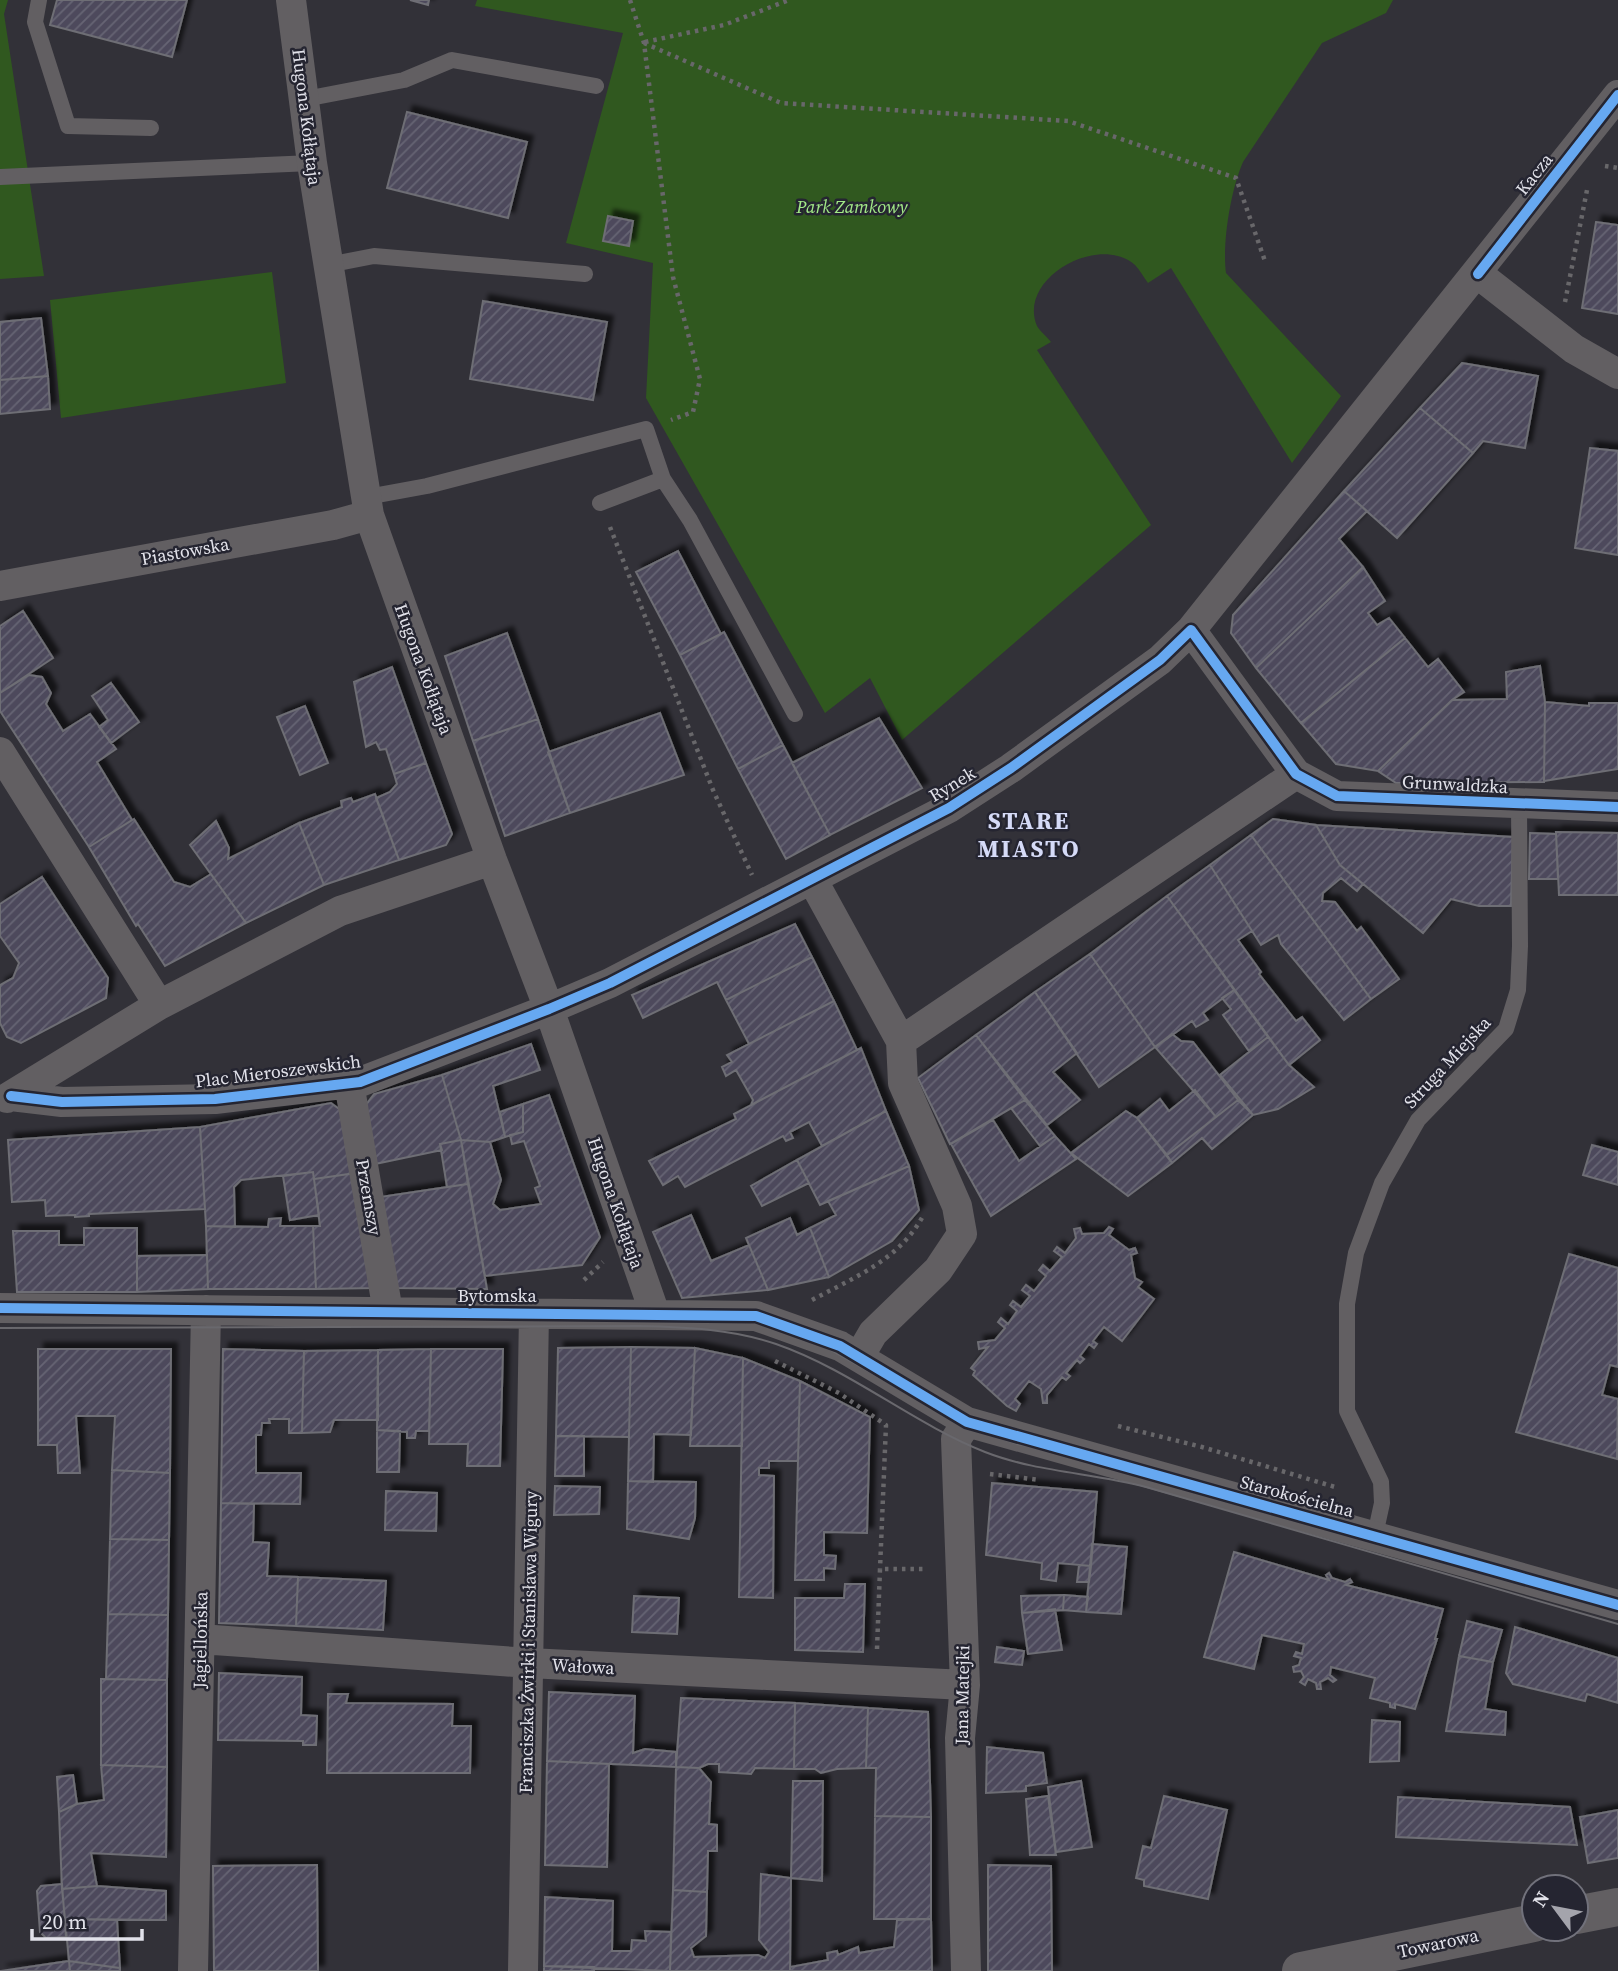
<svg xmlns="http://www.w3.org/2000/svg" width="1618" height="1971" font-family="'Source Serif 4',serif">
<defs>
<pattern id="building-hatch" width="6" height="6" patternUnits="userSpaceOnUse" patternTransform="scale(1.75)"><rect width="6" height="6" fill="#4d4a5c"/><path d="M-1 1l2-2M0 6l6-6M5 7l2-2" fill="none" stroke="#666474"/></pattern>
<filter id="shadow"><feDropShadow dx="6" dy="-6" stdDeviation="2" flood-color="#0009"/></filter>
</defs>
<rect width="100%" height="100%" fill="#323138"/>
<path fill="#30581f" d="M0 0H8L4 14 44 276 0 279Z
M477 0H1393L1386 13 1322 43 1243 162C1231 189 1222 243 1226 273L1341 396 1292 463 1171 268 1148 283C1144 278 1140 270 1135 265 1098 233 1017 279 1037 326 1040 331 1047 337 1051 342L1037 350 1151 525 902 740 870 678 825 713 646 398 653 263 566 243 623 33 475 6Z
M272 272 286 383 61 418 50 300Z"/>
<path fill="url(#building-hatch)" stroke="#6e6e74" stroke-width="2" filter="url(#shadow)" d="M57 0H187L172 57 50 25Z
M410 0H429L428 5Z
M407 112 527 142 508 218 387 188Z
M608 216 633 221 629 246 603 241Z
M1596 222 1618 225V314L1582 308Z
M483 301 607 322 593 400 470 379Z
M41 318 48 376 0 380V322Z
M1462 363 1538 376 1525 448 1483 441 1473 453 1420 408Z
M48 376 50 409 0 414V380Z
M1420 408 1473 453 1397 538 1344 491Z
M1590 448 1618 451V555L1575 548Z
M1344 491 1367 511 1339 539 1363 567 1256 668 1231 633 1233 615Z
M678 551 721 634 680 655 636 572Z
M1363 567 1385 601 1368 613 1377 625 1389 618 1405 638 1301 723 1256 668Z
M23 611 53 658 0 693V626Z
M724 632 783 745 738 769 680 655Z
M507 633 538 719 473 741 445 656Z
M1405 638 1428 667 1438 659 1464 692 1452 700 1378 771 1336 764 1301 723Z
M1540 666 1545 702 1544 782 1396 783 1378 771 1452 700 1507 699 1506 672Z
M392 667 426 763 394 774 386 749 380 750 376 742 366 747 354 682Z
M29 675 42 677 51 693 46 704 63 731 90 714 116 749 97 762 132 820 89 847 0 711V693Z
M111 683 139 722 111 743 99 727 108 720 92 696Z
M1545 702 1589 706V703H1618V769L1544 781Z
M305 706 328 763 300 775 277 717Z
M660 713 684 775 570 813 548 752Z
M879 718 922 788 830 835 792 763Z
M538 719 570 813 505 836 473 741Z
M783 745 830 835 786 859 738 769Z
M426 763 452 834 446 845 399 860 376 798 390 792 397 784 394 774Z
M375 794 399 860 324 885 299 823 342 807 341 801 351 798 353 802Z
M134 819 174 882 190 887 211 874 246 923 165 966 138 924 136 926 89 847Z
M1273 819 1316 825 1340 865 1363 884 1357 891 1341 878 1323 893 1322 901 1335 902 1357 931 1361 927 1399 979 1371 999 1251 835Z
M216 821 229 848 228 859 299 823 324 885 246 923 190 845Z
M1316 825 1513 837 1511 906H1479L1451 899 1423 933 1340 865Z
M1556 832 1618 833V895H1559Z
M1530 833 1556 834 1558 879H1529Z
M1251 835 1371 999 1344 1020 1281 944 1278 935 1261 945 1210 865Z
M1210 865 1252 931 1238 940 1261 972 1259 974 1296 1021 1302 1017 1320 1040 1289 1065 1167 896Z
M42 877 108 978 106 998 21 1043 7 1037 0 1023V985L13 978 19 963 0 936V904Z
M1167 896 1234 990 1203 1013 1208 1020 1196 1027 1192 1021 1155 1047 1090 954Z
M795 924 812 957 726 1000 717 982 643 1018 632 995Z
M1090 954 1155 1047 1099 1087 1035 992Z
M812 957 834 1001 749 1044 726 1000Z
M1234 990 1268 1037 1249 1051 1223 1015 1231 1009 1222 998Z
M1035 992 1077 1053 1053 1072 1080 1100 1047 1125 976 1035Z
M834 1001 857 1050 751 1105 753 1100 736 1070 726 1076 722 1067 732 1062 727 1055Z
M1172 1034 1181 1041 1193 1042 1238 1100 1216 1117 1155 1047Z
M976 1035 1025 1100 950 1144 918 1078Z
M1268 1037 1289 1065 1314 1087 1278 1109 1253 1115 1220 1075Z
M531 1044 540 1070 493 1086 505 1137 490 1142 461 1140 442 1075Z
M861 1048 886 1111 822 1146 809 1122 790 1132 793 1138 786 1141 783 1136 685 1187 678 1176 663 1185 649 1161 736 1119 734 1114Z
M442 1075 461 1140 440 1144 442 1150 375 1164 365 1106 374 1094Z
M1195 1090 1216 1117 1167 1155 1137 1118 1160 1099 1169 1111Z
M549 1095 600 1237 582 1265 485 1276 461 1140 490 1142 501 1180 493 1204 500 1210 541 1204 535 1188 540 1186 524 1141 512 1144 510 1135 523 1132V1104Z
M1025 1100 1055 1136 1040 1146 1011 1108Z
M1238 1100 1253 1115 1212 1149 1202 1138 1172 1163 1167 1155Z
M331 1103 346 1114 356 1173 314 1179 313 1172 241 1180 234 1187 235 1227 206 1226 200 1127Z
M523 1104V1132L505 1137 500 1112Z
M886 1111 909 1166 820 1205 797 1160Z
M1126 1111 1137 1118 1172 1163 1128 1196 1071 1153Z
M993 1120 1019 1161 1055 1136 1076 1159 991 1216 951 1144Z
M200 1127 205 1209 89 1214V1216L75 1217V1215L46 1216 45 1200 12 1202 8 1140Z
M461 1140 468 1184 447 1187 440 1144Z
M1592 1145 1618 1152V1185L1583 1175Z
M797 1160 809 1183 762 1206 751 1186Z
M909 1166 919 1210 892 1241 829 1277 810 1228 836 1215 828 1201Z
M313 1172 319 1215 290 1220 283 1176Z
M356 1173 376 1288 316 1289 313 1226H320L314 1179Z
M468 1184 487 1289 394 1288 380 1197Z
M691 1215 711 1261 749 1245 768 1290 682 1298 653 1232Z
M281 1218 280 1226H313L316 1289H208L206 1226 268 1227 269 1219Z
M790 1218 797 1235 810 1228 829 1277 768 1290 746 1238Z
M1109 1227 1113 1229 1109 1235 1129 1250 1135 1248 1137 1253 1131 1255 1135 1278 1142 1282 1138 1287 1154 1299 1122 1341 1104 1327 1093 1341 1097 1344 1094 1348 1089 1344 1080 1356 1084 1359 1080 1363 1077 1360 1066 1373 1070 1376 1066 1380 1062 1377 1047 1395V1403H1043L1041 1389 1029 1381 1015 1399 1020 1404 1016 1411 1007 1406 973 1375 975 1371 971 1368 988 1347 979 1349 978 1342 995 1340 1005 1328 998 1322 1001 1318 1008 1324 1017 1311 1010 1305 1013 1301 1021 1307 1030 1296 1022 1290 1026 1285 1034 1291 1046 1276 1039 1270 1043 1265 1050 1271 1062 1257 1054 1251 1057 1247 1065 1253 1076 1238 1074 1229 1080 1228 1082 1234 1104 1233Z
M84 1228H137V1292H17L13 1231H59V1245H84Z
M1569 1254 1618 1268V1367L1610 1365 1602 1395 1618 1399 1617 1459 1516 1432Z
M207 1255 208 1289 137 1292V1256Z
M631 1347 629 1437 556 1436 558 1348Z
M631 1347 695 1348 691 1435 654 1434 653 1482 628 1481Z
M695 1348 743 1358 742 1446H690Z
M38 1349H171L170 1473 112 1470 115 1416H76L80 1473H58L57 1445H38Z
M223 1349 304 1351 302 1433H289V1419H269L270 1423H262L261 1435H256V1473H301L300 1504 221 1503Z
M431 1349H503L500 1466H467L468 1444H429Z
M431 1349 429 1431H416L415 1438H407V1432L377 1430 378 1350Z
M378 1350V1420H334L330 1432 302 1433 304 1351Z
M743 1358 800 1381 798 1461H769V1468H759V1475L774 1476 773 1598 739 1597Z
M800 1381 870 1417 867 1533 824 1532V1555L836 1556 835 1569 824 1568V1580H795Z
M377 1430 400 1431 399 1472H377Z
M556 1436H584V1476H555Z
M112 1470 170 1473 169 1540 110 1539Z
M628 1481 696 1482 695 1518 689 1539 627 1529Z
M992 1483 1097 1492 1091 1566 1058 1563 1056 1581 1041 1579 1042 1563 986 1555Z
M555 1486 600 1487 599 1514 554 1515Z
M386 1491 437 1493 436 1531 385 1530Z
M221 1503 254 1504 253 1542 269 1543 267 1576 298 1577 296 1626 219 1623Z
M110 1539 169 1540 168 1615 108 1614Z
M1092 1544 1127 1547 1121 1614 1086 1612Z
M1234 1552 1329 1580 1326 1575 1329 1573 1332 1578 1345 1582 1350 1579 1352 1582 1346 1585 1443 1609 1435 1639H1437L1415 1709 1395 1704V1708L1390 1707V1703L1370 1698 1375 1678 1331 1667 1330 1675 1336 1680 1333 1682 1328 1678 1320 1682 1321 1689H1317L1316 1683 1308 1679 1305 1685 1300 1682 1304 1677 1301 1671 1294 1672 1293 1667 1299 1665 1301 1658 1294 1656 1296 1652 1302 1654 1304 1644 1262 1635 1254 1669 1204 1657Z
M1079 1565 1091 1566 1089 1582H1077Z
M298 1577 386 1581 383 1630 296 1626Z
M845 1584H865L863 1652 795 1650V1598H844Z
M1064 1595 1088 1597 1086 1612 1063 1610Z
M1064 1595 1063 1610 1022 1613 1021 1596Z
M634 1596 679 1598 677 1634 632 1632Z
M1055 1609 1062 1650 1028 1654 1022 1613Z
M108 1614 168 1615 167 1680 106 1679Z
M1467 1621 1502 1630 1493 1662 1459 1656Z
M1515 1627 1618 1658V1703L1587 1694 1585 1701 1513 1684 1506 1673Z
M997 1647 1024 1651 1022 1665 995 1662Z
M1459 1656 1493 1662 1485 1709 1506 1712 1505 1735 1446 1731Z
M219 1673 302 1677 301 1715 317 1716 316 1745H303V1741L218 1740Z
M101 1679 167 1680V1767L101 1765Z
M549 1692 635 1696 633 1753 645 1749 676 1752V1767L547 1761Z
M328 1694H348L346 1703 453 1704 452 1726H471L470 1773H327Z
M681 1698 795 1703 794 1769 755 1768 751 1774 719 1772V1764H708L699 1768 676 1767Z
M795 1703 868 1708 866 1768 837 1769 821 1773 815 1769H794Z
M868 1708 928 1712 931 1817 875 1816 876 1768H866Z
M1372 1720 1400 1722 1399 1761 1370 1762Z
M987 1747 1043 1753 1047 1783 1026 1786V1791L986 1793Z
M547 1761 609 1764 607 1867 545 1865Z
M101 1765 167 1767 166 1857 91 1853 97 1886 62 1889 59 1812 77 1804 104 1800Z
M676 1767 699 1768 711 1782 709 1824 717 1825V1851H708L707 1892 673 1890Z
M73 1775 77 1804 59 1812 57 1777Z
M793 1781H823L822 1881 791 1878Z
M1081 1781 1092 1847 1056 1852 1048 1787Z
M1048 1796 1056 1855H1030L1026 1799Z
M1164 1796 1227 1810 1208 1899 1144 1886V1880L1136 1878 1143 1846 1151 1848Z
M1398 1797 1570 1807 1577 1845 1396 1837Z
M1618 1810V1858L1588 1863 1580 1817Z
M875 1816 931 1817V1919H874Z
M317 1865 318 1971H214L213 1866Z
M988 1865 1051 1866 1052 1971H988Z
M761 1874 791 1878 790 1971H670L673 1890 707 1892 706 1936 691 1948 694 1957 758 1955 765 1958 769 1952 759 1940Z
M62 1884 66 1937 46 1938 40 1932 37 1891 41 1886Z
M97 1886 166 1891V1920L65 1919 62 1889Z
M545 1897 613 1901 612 1951H631L632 1940 646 1941 645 1931 671 1932 670 1971 544 1966Z
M65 1919 117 1920 120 1968 69 1961Z
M931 1919 932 1971H790V1967L828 1960 827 1953 837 1951 838 1955 858 1947 859 1953 894 1947 897 1920Z
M69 1961 120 1968V1971H70Z
M69 1961 70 1971H0H1Z
M544 1966 594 1967V1971H544Z"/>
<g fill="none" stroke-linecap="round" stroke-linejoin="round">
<path stroke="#68676a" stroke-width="4.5" stroke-dasharray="3.5 5" stroke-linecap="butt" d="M630 0 644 43 673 277 700 379 693 412 671 420
M645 42 724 25 789 0
M644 43 781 103 1068 121 1236 178 1266 264
M1605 166 1618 168
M1565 302 1587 190
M610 527 713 790 752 875
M584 1280 603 1262
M812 1300C855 1277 901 1259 924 1214
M775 1361 839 1393 886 1425 880 1569
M1118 1426 1202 1447 1335 1487
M990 1474 1040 1480
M877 1649 880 1569H927"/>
<path stroke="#625f62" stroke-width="16" d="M39 0 35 22 68 126 151 128
M305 99 404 80 452 60 596 86
M0 177 312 163
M328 265 374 256 585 274
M663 479 690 520 795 714
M367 497 427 486 646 429 663 479 600 503
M1375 1535 1382 1503 1381 1482 1347 1411V1304L1356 1253 1382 1183 1418 1120 1506 1029 1518 990 1520 946 1519 805"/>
<path stroke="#625f62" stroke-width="30" d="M291 0 312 163 369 515 492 860 549 1009 655 1314
M1478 274 1574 349 1618 374
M0 586 333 525 369 515
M1191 630 1618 95
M0 752 159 1005
M812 879 901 1041 903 1083 957 1206 962 1234 938 1270 873 1333 859 1357
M901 1041 1296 774
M349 1083 388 1312
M11 1096 62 1102 215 1099 360 1082 549 1009 610 983 949 808 1011 768 1160 660 1191 630 1296 774 1337 796 1618 807
M7 1098 159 1005 340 911 492 860
M0 1308 756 1316 840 1346 967 1422 1618 1605
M200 1639 529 1663 965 1685
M193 1971 206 1310
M523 1971 534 1313
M966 1971 960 1738 965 1685 956 1439 967 1422"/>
<path stroke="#625f62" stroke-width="38" d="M1576 1915 1618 1907
M1301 1971 1534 1923"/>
<path stroke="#69686d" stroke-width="2" d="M0 1311 659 1310 712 1313 782 1329 827 1348 964 1425 1017 1444 1147 1469 1618 1606
M0 1328 639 1326C686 1327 732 1329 776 1344 851 1370 912 1423 985 1452 1036 1472 1093 1473 1146 1487L1618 1624"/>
<g stroke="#252531" stroke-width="15">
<path id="cycleway" d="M1478 274 1618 95
M11 1096 62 1102 215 1099 360 1082 549 1009 610 983 949 808 1011 768 1160 660 1191 630 1296 774 1337 796 1618 807
M0 1308 756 1316 840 1346 967 1422 1618 1605"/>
</g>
<use href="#cycleway" stroke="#66a8f1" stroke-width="10"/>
</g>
<g text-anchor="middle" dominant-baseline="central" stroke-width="5" stroke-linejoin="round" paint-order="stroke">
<g font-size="18" fill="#e2e2ea" stroke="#252531">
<text transform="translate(307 117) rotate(83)">Hugona Kołłątaja</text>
<text transform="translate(1534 174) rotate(-52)">Kacza</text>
<text transform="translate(185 551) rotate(-10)">Piastowska</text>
<text transform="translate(424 669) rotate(70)">Hugona Kołłątaja</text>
<text transform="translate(952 784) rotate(-31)">Rynek</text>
<text transform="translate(1455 784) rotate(3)">Grunwaldzka</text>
<text transform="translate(1447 1062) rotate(-47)">Struga Miejska</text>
<text transform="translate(278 1071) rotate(-7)">Plac Mieroszewskich</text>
<text transform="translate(369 1197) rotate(80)">Przemszy</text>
<text transform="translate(616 1203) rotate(71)">Hugona Kołłątaja</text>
<text x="497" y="1295">Bytomska</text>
<text transform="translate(1297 1496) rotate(15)">Starokościelna</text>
<text transform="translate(200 1640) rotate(-89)">Jagiellońska</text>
<text transform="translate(528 1642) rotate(-89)">Franciszka Żwirki i Stanisława Wigury</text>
<text transform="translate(583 1666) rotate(3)">Wałowa</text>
<text transform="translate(962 1695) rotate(-89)">Jana Matejki</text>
<text transform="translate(1438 1943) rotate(-12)">Towarowa</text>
</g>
<g font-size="18" font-style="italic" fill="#a3ea88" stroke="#252531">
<text x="852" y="206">Park Zamkowy</text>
</g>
<g font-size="24" font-weight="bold" letter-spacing="2" fill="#d5daf7" stroke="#252531">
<text x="1029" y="820">STARE<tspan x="1029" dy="28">MIASTO</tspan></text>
</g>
</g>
<g transform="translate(1555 1908) rotate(302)"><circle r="33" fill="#252531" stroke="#71717b" stroke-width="2"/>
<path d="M0-5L12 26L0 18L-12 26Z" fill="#a4a4ac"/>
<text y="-10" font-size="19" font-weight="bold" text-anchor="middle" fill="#e2e2ea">N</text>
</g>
<path d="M32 1929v10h110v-10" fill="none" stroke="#e2e2ea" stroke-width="3.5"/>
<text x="42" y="1929" font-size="21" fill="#e2e2ea" stroke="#252531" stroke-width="5" paint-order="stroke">20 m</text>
</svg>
